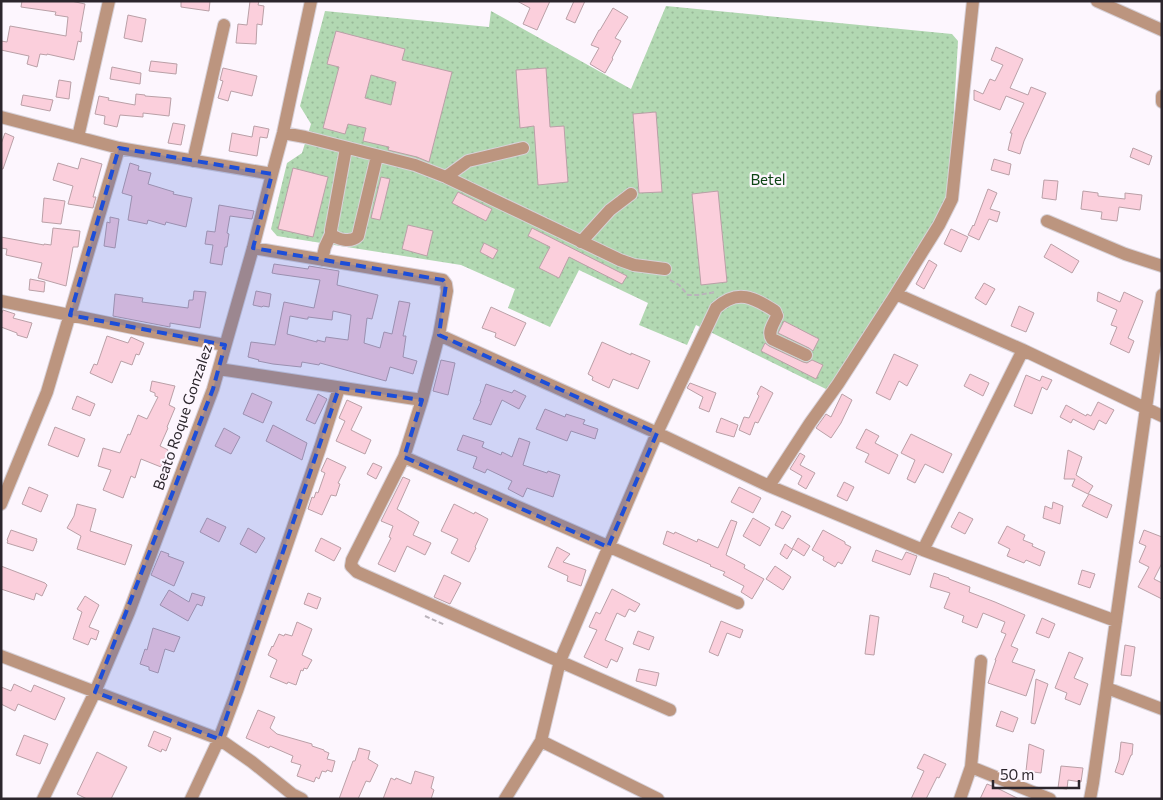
<svg xmlns="http://www.w3.org/2000/svg" width="1163" height="800" font-family="Commissioner,sans-serif">
<defs>
<pattern id="park-dots" width="8" height="8" patternUnits="userSpaceOnUse" patternTransform="scale(1.25)"><rect width="8" height="8" fill="#b2d8b2"/><path d="M2 2h.1M6 6h.1" fill="none" stroke="#99b999" stroke-width="1.8" stroke-linecap="round"/></pattern>
</defs>
<rect width="100%" height="100%" fill="#fdf6fe"/>
<path fill="url(#park-dots)" d="M666 6 952 34 958 41 949 197 830 391 696 325 687 345 639 325 648 303 579 270 550 327 508 308 515 289 461 265 277 236 271 229 287 163 302 153 311 124 300 106 325 11 489 27 491 11 631 89Z"/>
<path fill="#fbcfdc" stroke="#baa0a7" fill-rule="evenodd" d="M22 1H71L85 4 80 32H82L81 42 78 41 74 60 47 54V55L40 54 37 67 27 64 29 56 1 50V41L7 42 10 26 66 36 68 17 55 15 56 12 21 7Z
M181 1H210L209 11 181 7Z
M250 1H259L258 5 264 6 262 25 257 24 256 44 236 43 238 24 247 25Z
M517 1H550L537 30 523 24 530 8Z
M574 1H585L575 23 566 19Z
M613 8 628 17 615 38 621 41 612 58 613 59 605 73 590 64 599 48 591 45 599 30H600Z
M128 15 146 19 142 42 124 38Z
M336 31 405 49 402 60 452 72 429 162 417 157 388 150 389 147 363 141 366 128 348 124 345 134 323 128 339 67 327 64ZM371 75 396 82 391 105 365 98Z
M996 47 1023 59 1010 88 1028 95 1031 87 1046 93 1024 141 1020 154 1008 150 1012 133H1010L1024 103 1006 96 1000 110 974 100V90L983 94 990 79 995 81 1003 65 991 60Z
M151 61 177 64 176 74 149 71Z
M112 67 141 73 140 84 110 79Z
M223 68 257 76 252 96 231 91 228 101 218 98 223 81 220 80Z
M546 68 550 127 564 126 568 182 538 185 534 126 520 128 516 70Z
M59 80 71 82 69 99 56 97Z
M136 94 145 95V96L171 98 169 116 143 113V117L120 115 117 127 104 124 105 116 95 114 99 96 109 98 108 100 135 105Z
M23 95 53 100 50 111 21 105Z
M656 112 662 192 639 193 633 114Z
M173 123 185 125 181 145 168 143Z
M254 126 269 129 267 138 260 137 257 156 229 151 232 133 252 137Z
M5 133 14 137 3 169H1V144Z
M1133 148 1152 156 1149 165 1130 157Z
M81 158 102 164 93 197H96L93 208 68 204 73 186 53 180 58 163 78 169Z
M994 159 1011 164 1009 175 991 170Z
M130 163 139 166 138 170 151 173 148 184 174 192 173 194 192 198 186 227 166 222 165 225 148 220 147 224 128 220 132 196 122 193Z
M293 168 328 177 313 237 278 229Z
M381 177 390 179 380 220 371 218Z
M1044 180 1058 181 1056 200 1042 198Z
M988 189 997 193 990 209 1000 212 997 222 989 219 979 240 968 235 973 225 974 226Z
M718 191 727 282 701 285 692 194Z
M1083 191 1098 193V196L1125 199V193L1142 195 1140 210 1119 207 1117 221 1101 219 1102 212 1081 209Z
M458 192 492 209 486 221 452 203Z
M44 198 65 201 61 224 42 222Z
M219 205 254 211 252 219 230 216 227 233 229 234 227 247H225L222 265 210 263 213 245 205 244 207 231 215 232Z
M110 217 119 219 115 248 104 246 107 222 110 223Z
M408 225 433 231 427 256 402 249Z
M53 228 80 231 78 247H73L66 286 38 278 42 263 6 255 7 249 1 248V237L44 245V244L51 245Z
M532 228 627 276 622 284 569 257 559 278 539 268 550 247 528 236Z
M951 229 968 237 961 252 944 244Z
M484 243 498 250 493 259 480 252Z
M1051 244 1079 261 1072 273 1044 257Z
M929 260 937 265 924 289 916 284Z
M274 264 308 269 309 266 339 271 337 285 378 295 372 319 367 318 364 343 380 348 384 332 392 334 399 301 410 303 403 336H406L403 357 417 361 413 374 390 367 386 381 320 363 319 365 302 362 301 367 273 364 258 361 259 360 248 357 251 342 275 345 284 302 314 308 320 280 277 274 272 273ZM333 311 351 315 348 340 326 337 325 342 317 340V342L287 334 290 316 306 319H308V317L332 320Z
M30 279 45 282 44 292 29 290Z
M984 283 995 289 986 305 975 298Z
M194 291 206 292 200 328 170 323V327L113 316 115 294 143 298 142 302 188 308 189 300H193Z
M256 291 271 294 269 307 263 306 262 307 253 305Z
M1098 292 1120 302 1124 292 1143 301 1128 338 1134 341 1129 353 1110 344 1117 327 1111 325 1117 310 1097 301Z
M1019 306 1034 313 1026 332 1011 326Z
M491 307 526 323 515 346 495 337 496 333 482 328Z
M3 310 15 314 13 318 32 323 27 338 17 335V333L1 327V315Z
M784 321 819 339 813 351 809 348 778 333Z
M107 336 128 343 131 337 144 343 139 355 136 354 132 365 121 361 112 383 90 373 94 364 97 365Z
M602 342 631 355V353L650 361 638 389 613 379 609 388 592 380 593 377 588 374Z
M765 343 769 346 803 362 807 363 812 360 823 365 816 379 761 351Z
M894 354 918 365 907 386 899 381 890 400 876 393Z
M441 360 455 363 448 395 433 391Z
M970 374 989 383 983 396 964 386Z
M1026 375 1040 381 1042 376 1052 380 1047 390 1042 387 1032 414 1014 406Z
M152 381 175 386 169 405 175 408 167 427 168 428 160 446 168 450 161 467 141 459 135 478 131 476 123 498 103 490 111 470 98 466 103 448 120 453 128 434 130 435 138 415 147 419 158 397 155 396V393L150 391Z
M690 383 716 393 709 412 699 408 703 397 687 388Z
M486 384 512 393 514 390 526 396 519 409 502 400 491 425 473 419 481 401H480Z
M761 386 773 393 758 423 755 422 750 435 739 430 744 417 749 418 759 396 757 394Z
M252 393 272 402 263 423 243 414Z
M318 394 327 399 315 424 306 420Z
M842 394 852 400 841 423 831 438 816 428 826 414 831 417Z
M77 396 95 404 90 416 72 409Z
M347 400 362 407 351 430 371 440 365 454 336 441 345 421 339 418Z
M1098 402 1114 410 1106 424 1099 420 1094 430 1073 419 1071 423 1060 417 1066 405 1086 416 1087 414 1091 416Z
M545 409 565 417 566 414 585 420 583 424 598 429 595 439 571 431 567 441 536 429Z
M721 418 738 425 734 437 716 432Z
M273 425 307 443 302 460 266 441Z
M55 427 85 439 78 457 48 445Z
M224 428 240 437 231 454 215 446Z
M866 429 879 436 875 443 898 455 889 474 865 462 869 454 856 448Z
M911 434 952 454 943 473 925 464 915 483 907 479 915 460 901 453Z
M463 435 484 442 482 447 501 455 502 452 512 457 519 438 530 442 523 465 547 473 548 471 560 475 553 497 527 488 523 497 508 489 512 481 487 469 485 473 473 468 477 457 457 450Z
M1068 450 1082 457 1076 475 1093 486 1088 494 1072 486 1075 479H1064Z
M800 453 805 456 800 465 815 473 806 489 798 484 802 476 790 469Z
M327 458 346 467 338 483 340 484 336 496 331 495 322 515 308 509 312 497 314 498 316 492 318 493 325 473 321 471Z
M373 463 382 467 376 479 367 474Z
M403 477 410 480 397 509 419 522 413 535 431 543 425 555 407 546 395 572 378 564 391 538 389 537 393 526 381 521Z
M844 482 854 487 847 501 837 496Z
M29 487 48 495 41 512 22 504Z
M739 487 761 498 753 513 731 502Z
M1089 494 1112 505 1107 518 1082 506Z
M1053 502 1063 506 1060 524 1043 518 1045 506 1052 509Z
M77 504 96 509 90 531 132 545 125 565 77 549 81 536 67 528 74 516Z
M454 504 474 514 475 512 488 519 475 547 476 548 469 562 451 553 458 539 441 531Z
M782 511 791 516 783 529 775 525Z
M959 512 973 519 965 534 951 527Z
M207 518 226 527 219 542 200 532Z
M753 518 770 528 760 546 743 536Z
M731 520 737 522 726 555 745 565 744 568 764 579 752 599 741 592 744 586 723 575 725 572 710 566 711 565 663 544 667 531 674 534 675 532 697 542 698 539 718 548Z
M1007 526 1025 535 1023 540 1033 544 1032 546 1045 552 1040 566 1026 560 1024 563 1007 556 1010 549 998 543Z
M248 528 265 538 256 553 240 544Z
M11 530 37 539 36 541H37L33 551 7 543 8 541 7 540Z
M823 530 845 542V544L851 547 842 564 838 562 835 567 823 560 824 557 812 550Z
M1144 530 1162 537V563L1154 579 1162 583V599L1138 587 1149 567 1139 562 1146 546 1139 543Z
M321 538 341 548 334 561 315 551Z
M798 538 810 546 804 556 793 549 787 559 780 554 785 544 792 549Z
M557 547 570 554 563 562 586 570 581 586 567 581 568 576 548 567Z
M876 550 902 560 906 552 917 556 910 575 872 561Z
M161 551 169 554 168 556 184 562 174 586 151 575Z
M1 566 45 583 47 585 42 596 36 593 34 600 1 589Z
M775 566 791 577 783 590 766 579Z
M1082 570 1095 574 1090 588 1078 584Z
M934 573 949 578V579L970 587 969 592 995 602 1025 615 1011 646 1018 649 1012 662 1035 670 1026 696 988 683 996 660H995L1006 634 1001 632 1005 622 983 613 977 628 962 622 964 616 944 608 950 593 930 587Z
M444 575 461 583 450 604 434 597Z
M612 589 640 604 635 612 629 609 625 617 617 613 605 640 623 648 617 662 611 659 607 668 584 657 597 630 589 627 596 612 600 614Z
M169 590 189 602 192 593 205 597 202 606 197 604 188 621 160 605Z
M308 593 321 598 317 609 304 604Z
M85 596 99 605 89 627 99 631 96 640 91 638 88 645 73 639 82 612 77 609Z
M870 615 879 617 874 655 865 654Z
M1042 618 1055 624 1049 638 1036 633Z
M721 621 743 630 740 638 727 633 718 656 709 652Z
M297 622 312 629 302 655 312 660 307 669 304 668 303 671 301 670 296 685 288 682 287 684 270 677 277 660 268 655 272 646 273 647 279 634 284 636 285 634 292 636Z
M153 628 180 637 174 652 165 649 158 673 149 670V667L140 664 145 649 147 650Z
M638 631 654 637 649 650 633 644Z
M1125 645 1135 647 1131 676 1121 675Z
M1069 652 1083 658 1074 678 1088 684 1080 705 1065 699 1067 693 1055 688Z
M639 669 659 673 656 686 636 681Z
M1036 679 1048 684 1035 724 1031 723Z
M14 684 31 692 34 685 65 698 55 720 18 704 15 711 1 704V687L11 691Z
M258 710 275 717 270 728 277 734 312 744V746L324 750V751L329 753 327 759 335 761 332 772 327 770 326 772 322 771 319 779 316 777 314 782 297 776 301 765 291 762 293 756 270 746 269 748 246 738Z
M1001 711 1018 718 1013 732 996 726Z
M154 731 171 738 166 751 162 749 161 752 148 746Z
M24 735 48 744 40 764 16 755Z
M1121 742 1133 744 1132 755H1131L1123 775 1115 772 1119 760Z
M1029 744 1044 750 1041 773 1026 771Z
M359 748 370 751 368 759 378 765 370 782 366 781 358 799H339L353 761H355Z
M97 752 127 767 111 799H87L77 794Z
M924 754 946 764 939 778 937 777 926 799H911L924 771 917 768Z
M1061 766 1083 768 1081 782 1068 780 1067 789 1058 788Z
M415 771 434 777 431 788 434 790 431 799H383L391 778 395 780 396 778 411 784Z
M987 784 997 788 1019 799H980Z"/>
<g fill="none" stroke-linecap="round" stroke-linejoin="round">
<g stroke="#d7d1d8" stroke-width="14">
<path id="minor" d="M1097 1 1162 30
M1162 96V102
M1 117 119 148 272 174
M283 133 305 137 415 165 446 177 620 260 634 265 665 269
M78 137 109 1
M346 148 331 230V234C338 240 351 243 358 236L377 156
M193 161 224 25
M446 177 468 161 523 148
M1047 221 1125 254 1162 266
M581 242 610 210 631 194
M253 248 443 280 446 284 447 291 439 335 422 400 404 457 352 560 351 566 357 572 670 710
M322 260 325 247 331 234
M896 294 939 225 952 199 973 1
M1 301 143 330 225 345
M439 335 657 433 769 486 923 550 1116 621
M219 369 422 400
M404 457 738 603
M769 486 810 423 838 384 896 294 1023 350 1162 416
M1 504 47 392 119 148
M923 550 1023 350
M1 656 219 739 252 762 292 794 302 799
M981 661 971 767 1050 799
M1107 688 1162 709
M541 741 658 799
M43 799 95 692 129 612 213 389 253 248 272 174 283 133 311 1
M191 799 219 739 237 691 320 448 339 388
M505 799 541 741 560 661 657 433 716 308C738 288 754 298 775 311L777 316C774 323 767 332 772 339L806 355
M960 799 971 767
M1090 799 1093 783 1162 295"/>
</g>
<path stroke="#bab3bb" stroke-width="2" stroke-dasharray="5 2.5" stroke-linecap="butt" d="M670 280 679 285 688 295H698L716 292
M425 616 445 625"/>
<use href="#minor" stroke="#bc957f" stroke-width="12"/>
</g>
<path fill="#1d4ed8" fill-opacity="0.2" stroke="#1d4ed8" stroke-width="4" stroke-dasharray="10 6" stroke-linejoin="round" d="M119 148 272 174 253 248 443 280 446 284 439 335 657 433 608 547 404 457 422 400 339 388 219 739 95 692 213 389 225 345 70 315Z"/>
<g text-anchor="middle" dominant-baseline="central" stroke-width="4.5" stroke-linejoin="round" paint-order="stroke">
<g font-size="15" fill="#0d4515" stroke="#fdf6fe">
<text x="768" y="179">Betel</text>
</g>
<g font-size="15" fill="#2c262d" stroke="#fdf6fe">
<text transform="translate(182 417) rotate(-71)">Beato Roque Gonzalez</text>
</g>
</g>
<rect width="1163" height="800" fill="none" stroke="#2c262d" stroke-width="5"/>
<path d="M993 780v8h86v-8" fill="none" stroke="#2c262d" stroke-width="2.5"/>
<text x="1000" y="780" font-size="15" fill="#2c262d" stroke="#fdf6fe" stroke-width="4" paint-order="stroke">50 m</text>
</svg>
